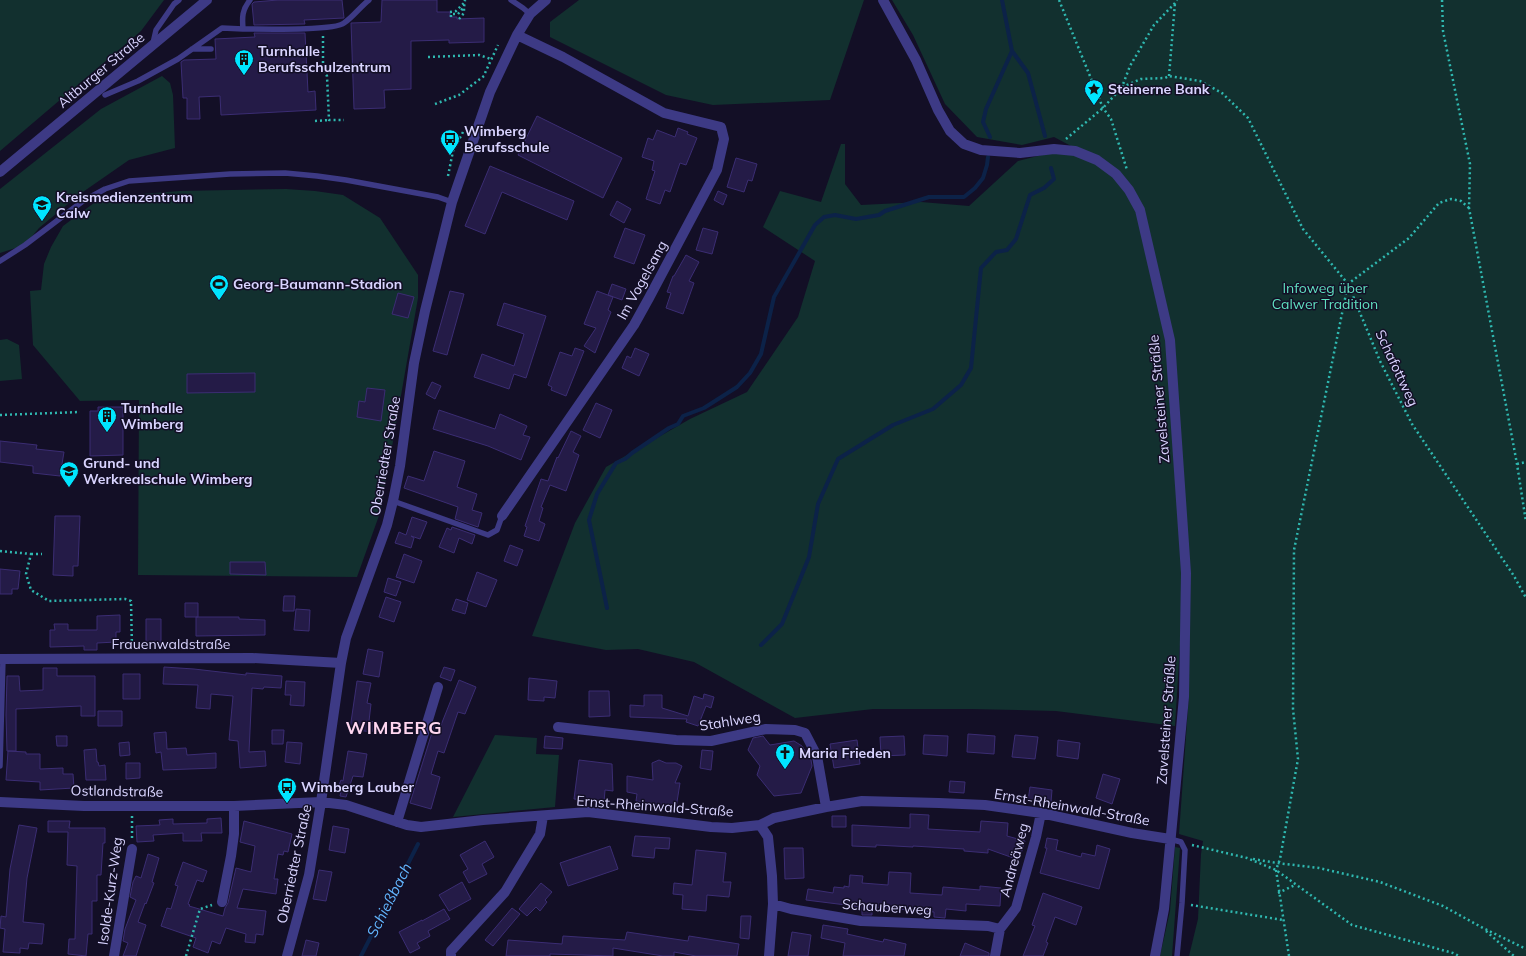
<svg xmlns="http://www.w3.org/2000/svg" width="1526" height="956" font-family="Mulish,sans-serif">
<rect width="100%" height="100%" fill="#130f26"/>
<path fill="#12302f" d="M0 0H164L141 31 0 151Z
M579 0H864L830 100 713 105 666 95 550 37V22Z
M892 0H1526V956H1189L1198 919 1201 854 1203 841 1179 834 1189 694V577L1180 645 1175 726 1056 711 971 709H873L795 718 694 662 638 649 606 650 532 636 575 523 606 467 690 419 747 392 798 317 815 261 763 227 780 191 821 202 841 144H845V184L861 205 921 202 969 206 1018 161 1073 147 1054 137 1022 145 977 137 945 104 913 35Z
M162 76 170 83 173 95 175 148 129 160 80 194 39 228 25 245 0 253V189L101 109Z
M286 189 315 191 343 195 380 218 418 275V298L381 510 357 577 138 575 139 400 80 401 33 345 30 291 41 290 44 264 51 247 63 226 102 197 180 191Z
M7 339 19 345 22 379 0 381V340Z
M495 735 537 738 536 754 559 755 555 807 453 817Z
M1175 847 1180 848 1172 956H1160L1170 911Z"/>
<g fill="none" stroke-linecap="round" stroke-linejoin="round">
<path stroke="#0c2248" stroke-width="4" d="M1002 0 1012 51 1028 73 1045 136
M990 137 983 122 986 109 1012 51
M607 608 589 520 597 494 616 463 625 459 632 453 669 428 678 424 683 416 704 408 737 387 750 373 761 354 774 297 815 225 824 217 835 215 856 219 879 215 885 211 929 197H964L975 188 983 178 987 165 988 157
M761 645 782 624 809 557 818 504 838 459 893 425 933 409 961 385 971 368 981 268 996 252 1007 250 1016 239 1030 195 1044 188 1054 179 1051 168
M361 956 418 844"/>
</g>
<path fill="#241b47" stroke="#3b2d73" d="M278 0H342L344 18 304 20 305 24 254 25 252 4 254 2Z
M382 0H437V12H450V17H457V19L484 18V42L449 43V40L411 41V89L384 90 385 108 354 109 351 23 381 22Z
M254 33H305L308 92 315 91 316 110 221 115 220 96 199 97 200 119H187V98H183L181 62 184 60 216 59 215 39 255 37Z
M537 116 622 158 603 198 518 155Z
M678 128 688 132 687 134 697 138 686 165 680 163 670 192 665 190 660 204 646 199 655 171 652 170 654 161 642 157 648 138 653 140 657 130 675 137Z
M736 158 757 164 752 181 748 180 744 192 727 187Z
M490 166 574 201 567 220 502 192 485 234 465 226Z
M718 191 727 195 723 205 714 200Z
M617 201 631 209 624 223 610 215Z
M625 228 645 235 634 264 614 257Z
M703 228 718 232 712 254 696 250Z
M686 255 699 262 689 281 694 283 683 314 666 308 671 293 667 292 673 276H674Z
M612 284 626 289 622 300 608 295Z
M450 291 464 294 447 355 433 351Z
M597 291 613 297 608 310 611 312 595 353 584 346 596 328 584 324Z
M398 293 414 297 408 318 392 314Z
M504 303 546 316 526 378 514 374 509 389 474 377 482 354 514 366 524 334 497 325Z
M575 348 584 351 566 396 551 390 552 387 548 385 560 352 572 356Z
M635 348 649 354 639 376 622 368 627 356 631 358Z
M255 373V392L187 393V374Z
M432 382 441 386 435 399 426 394Z
M367 388 385 390 381 421 357 417 359 401 365 402Z
M596 403 612 410 600 438 583 430Z
M98 407H123V455L90 456V411H98Z
M439 410 495 429 500 414 527 426 523 435 530 437 521 460 488 446 433 429Z
M571 431 581 436 573 452 579 455 566 491 550 485 541 507 543 508 539 521 545 524 539 541 524 536 527 527 525 526 541 479 548 481 557 457 558 458Z
M0 441 37 445 36 449 64 452 60 476 33 473V466L0 462Z
M434 451 465 461 457 487 477 494 472 510 482 513 478 527 455 519 458 507 404 488 408 476 424 481Z
M55 516H80L78 566H73V576L53 575Z
M412 517 427 522 420 539 411 536 414 538 411 548 395 543 399 532 406 535Z
M452 527 475 535 472 544 459 538 454 553 439 547 447 528 451 530Z
M510 545 523 550 517 566 504 561Z
M404 554 422 561 414 583 396 577Z
M230 562H265L266 575 230 574Z
M0 569 20 571 18 589H12V594H0Z
M477 572 497 580 486 607 467 600Z
M388 578 401 582 396 596 384 592Z
M284 596H295L294 611H283Z
M386 597 401 602 394 622 379 617Z
M456 599 468 603 465 614 452 610Z
M185 603H198V617H185Z
M296 609 310 610 309 631 294 630Z
M120 615V632H116V642L97 643V650H84V646L50 647V630H55L54 624H68V630H97V616Z
M196 617H239V619L265 620V635L196 636Z
M146 619H161V643H146Z
M368 649 383 652 379 677 363 674Z
M164 667 194 669 246 675V673L282 676 281 688 264 687 263 689 252 688 249 752 265 751 266 766 240 768 238 741 229 740 233 696 211 694 210 709 196 708 198 685 163 684Z
M444 667 455 670 451 681 440 677Z
M43 668H57V676H95V716H81V706L16 709V751H7L6 715 7 676H19L20 691 43 690Z
M123 674H140V699H123Z
M529 678 557 681 555 698 544 697V701L528 700Z
M459 680 476 687 465 714 458 712 444 753 438 751 431 774 440 777 431 809 410 803 435 723 441 725Z
M286 681 305 682 304 706 290 705 291 695H285Z
M357 681 371 683 367 703 371 704 369 721 374 722 372 732 350 729Z
M589 691H609L610 716 589 717Z
M704 694 714 697 711 708 706 706 698 726 686 722 687 719 630 717V705L644 706V695H662V708L688 716 694 696 703 699Z
M98 711H122V726H98Z
M272 730H284L283 744H272Z
M166 732 167 749 186 748 187 755 216 753V768L163 770 161 752 156 753 154 733Z
M968 734 995 736 994 754 967 752Z
M924 735 948 736 947 756 923 754Z
M1015 735 1038 737 1035 759 1012 757Z
M56 736H67V746H57Z
M545 736 563 738 562 749 544 748Z
M763 736 770 745 794 741 802 746 811 760 812 766 801 793 774 796 757 775 760 766 748 750 753 738Z
M904 736 905 755 881 756 880 737Z
M857 740 860 764 834 768 830 744Z
M1058 740 1080 743 1078 759 1057 756Z
M129 742 130 755 120 756 119 743Z
M287 742 302 743 300 764 285 762Z
M96 749 97 762H98L99 766 105 765 106 780H86L84 750Z
M702 750 713 751 711 770 700 768Z
M8 751 26 752V754H40V769L63 768V774H73L74 788 40 790V782L6 780Z
M348 751 367 754 363 777 353 776 346 797 340 796 341 791 337 790 341 780 343 781Z
M579 760 612 764 613 791 605 790 604 802 574 799Z
M659 760 666 763H676L682 766 675 783H680L676 808 636 801 637 794 627 792V776L653 780 652 763Z
M126 763H140V778L126 779Z
M1103 774 1120 779 1112 804 1096 798Z
M950 781 965 782 964 793 949 792Z
M1030 787 1052 790 1051 802 1028 801Z
M910 814 929 815 928 829 980 832 981 821 1008 823 1007 836 1025 841 1019 860 988 849V853L964 851V849L913 846V847L876 845V847L852 846V825L910 828Z
M832 816H846V827H832Z
M221 818 222 833H201L202 841H183V833L153 835 154 841 137 842 136 826 160 825 159 820 173 819V824L207 823V819Z
M48 821H70L69 828H105V843H103L101 875H97V901H92V934H88L86 956 68 954 69 939H75L77 866 67 865 68 832H48Z
M244 821 292 834 288 852 284 851 283 855 278 854 274 879H278L276 894 243 889 237 908 266 911 263 935 256 934 255 943 245 942 246 934 226 928 220 944 212 941 208 953 193 947 196 938 161 926 167 908 171 909 178 886 175 885 183 862 207 871 203 882 197 880 188 904 190 905 189 906 223 916 225 908 228 903 236 868 251 872 255 846 240 842Z
M19 825 37 828 27 878 23 922 44 924 42 944 29 943 28 949 20 948V953L3 952 5 929 0 928 1 916 6 917 10 869Z
M333 826 349 829 345 853 329 850Z
M635 836 670 838 669 849 655 848 654 858 632 856Z
M1047 838 1058 840 1056 850 1081 857 1082 853 1095 856 1097 845 1110 849 1099 889 1040 873 1047 848H1045Z
M485 841 494 857 482 864 487 874 469 883 463 872 468 869 460 855Z
M610 846 618 869 568 886 560 863Z
M784 848H803L804 878 785 879Z
M696 850 726 853 723 882H731L729 897 707 895 706 911 682 909 683 895 673 894 674 883 692 885Z
M148 854 159 858 152 882 154 883 146 904 145 903 138 922 146 925 136 956H123L128 943 123 941 125 929 136 900 130 897 133 882 136 876 141 878Z
M319 870 332 872 326 901 313 899Z
M889 872 911 873 910 893 942 895 943 887 980 890V886L1001 888 1000 906 966 904V911L946 909 945 918 934 917V912L872 907V915H862V907L806 900 808 889 833 893 834 887 844 888V886L849 887 850 875 863 876 862 883 888 885Z
M462 882 471 899 449 911 439 895Z
M541 883 552 892 545 900 547 902 540 911 536 907 527 916 519 909Z
M1043 893 1082 907 1076 925 1055 917 1046 942 1048 943 1043 956H1023L1035 926 1032 925Z
M512 908 520 914 493 946 485 940Z
M444 909 450 919 428 931 430 936 417 943 420 948 410 953 399 932 422 920V921Z
M741 916H751L749 939 740 938Z
M823 925 848 929 847 934 883 942 884 939 906 944 904 956H843L845 943 821 938Z
M627 932 688 941 689 936 739 944 737 956H696L674 952V956H663L613 948V956L550 954V956H506L508 940 562 944 563 936 625 940Z
M792 932 811 935 808 956H788Z
M306 940 319 943 316 956H302Z
M965 943 989 953V956H960Z"/>
<g fill="none" stroke-linecap="round" stroke-linejoin="round">
<path stroke="#2fb8b0" stroke-width="2.5" stroke-dasharray="2 3" stroke-linecap="butt" d="M1059 0 1103 108 1111 119 1127 170
M1442 0 1443 31 1470 164 1469 208 1517 464 1526 522
M450 12 456 11 464 3
M451 17V14H458L464 7 465 0
M459 19 464 13V7
M323 36V71L327 76 329 120H344
M428 57 479 55 491 59
M485 73 498 45
M1169 76 1175 3
M1122 87 1141 79 1165 78 1169 76 1200 81 1222 93 1248 118 1303 229 1348 284 1380 361 1412 424 1514 576 1526 598
M435 104 459 95 484 76
M315 121 329 120
M1066 139 1103 108 1122 87 1130 66 1154 25 1175 3 1177 0
M448 176 453 151 463 132
M0 415 80 412
M1517 464 1526 462
M0 551 31 554 26 574 31 590 49 601 125 599 131 601 132 649
M31 554H42
M132 838V815
M1192 845 1247 858 1276 870 1352 925 1453 953 1459 956
M1253 859 1277 863 1319 868 1380 882 1443 906 1483 928 1526 949
M1278 893 1295 885
M1191 905 1283 920
M1486 931 1514 956
M186 956 200 909 212 905
M1289 956 1276 870 1280 859 1298 759 1293 709 1294 550 1348 284 1409 238 1439 203 1451 199 1461 201 1469 208"/>
<path stroke="#3d3a85" stroke-width="5.5" d="M250 0C242 10 242 17 243 29 260 29 335 31 344 23 353 17 360 7 369 0
M511 0 523 8 530 14
M153 43 156 30 174 4 179 0
M192 49H211
M105 95 138 81 178 59 222 28 243 29
M0 261 25 245 83 201 105 189 129 181 230 174 285 173 317 176 346 180 438 197 452 202
M393 501 488 535 497 530 502 516
M0 766 3 659
M1170 839 1181 842 1185 850 1182 903 1177 956"/>
<path stroke="#3d3a85" stroke-width="10" d="M883 0 916 60 938 110 950 131 964 144 981 150 1020 153 1054 149 1075 151 1097 160 1116 174 1129 190 1140 210 1170 340 1186 573 1184 697 1164 909 1155 956
M502 516 634 325 649 298 717 170 724 139 721 127 664 113 563 57 517 35
M0 659 252 658 341 663
M558 727 676 740 711 741 766 729 795 730 805 733 817 756 826 807
M0 802 84 806H234L321 802 346 805 407 825 421 827 483 820 588 812 711 827 732 828 760 825 774 818 826 807 862 801 939 803 985 805 1041 813 1132 833 1170 839
M397 822 438 687
M760 825 768 837 772 876 773 904 769 956
M222 902 231 856 234 834V806
M773 904 791 909 861 921 988 926 1000 929
M114 956 132 849
M287 956 309 875 321 802 341 663 346 638 387 525 393 501 400 466 414 363 425 311 452 202 490 92 517 35 530 14 546 0
M451 956V951L505 892 540 834 543 816
M995 956 1000 929 1016 908 1036 837 1041 813"/>
<path stroke="#3d3a85" stroke-width="10" d="M0 172 207 0"/>
</g>
<defs>
<g id="building-pin" transform="scale(1)"><path d="M0 17L-7.5 6A9.5 9.5 0 1 1 7.5 6Z" fill="#00e5ff" stroke="#130f26"/><path d="M-4-6H4V6H1V3H-1V6H-4ZM-2.5-4.3h1.7v1.8h-1.7ZM.8-4.3h1.7v1.8H.8ZM-2.5-1h1.7V.8h-1.7ZM.8-1h1.7V.8H.8Z" fill="#111"/></g>
<g id="sight-pin" transform="scale(1)"><path d="M0 17L-7.5 6A9.5 9.5 0 1 1 7.5 6Z" fill="#00e5ff" stroke="#130f26"/><path d="M0-6L1.8-2.2L6-1.7L2.9 1.2L3.7 5.4L0 3.3L-3.7 5.4L-2.9 1.2L-6-1.7L-1.8-2.2Z" fill="#111"/></g>
<g id="bus-pin" transform="scale(1)"><path d="M0 17L-7.5 6A9.5 9.5 0 1 1 7.5 6Z" fill="#00e5ff" stroke="#130f26"/><path d="M-5-6H5V4H4V6H2V4H-2V6H-4V4H-5ZM-3.5-4V0h7V-4ZM-3.5 1.2v1.5H-2V1.2ZM2 1.2v1.5H3.5V1.2Z" fill="#111"/></g>
<g id="school-pin" transform="scale(1)"><path d="M0 17L-7.5 6A9.5 9.5 0 1 1 7.5 6Z" fill="#00e5ff" stroke="#130f26"/><path d="M0-5L7-2L0 1L-7-2ZM-4 1L0 2.5L4 1V4Q0 6-4 4Z" fill="#111"/></g>
<g id="stadium-pin" transform="scale(1)"><path d="M0 17L-7.5 6A9.5 9.5 0 1 1 7.5 6Z" fill="#00e5ff" stroke="#130f26"/><path d="M0-5a6.5 5 0 1 0 0 10a6.5 5 0 1 0 0-10ZM-3.5-1.8h7v3.6h-7Z" fill="#111"/></g>
<g id="church-pin" transform="scale(1)"><path d="M0 17L-7.5 6A9.5 9.5 0 1 1 7.5 6Z" fill="#00e5ff" stroke="#130f26"/><path d="M-1.2-6h2.4v3.5h3.3v2.4h-3.3V6h-2.4V-.1h-3.3v-2.4h3.3Z" fill="#111"/></g>
</defs>
<g fill-rule="evenodd">
<use href="#building-pin" x="244" y="59"/>
<use href="#sight-pin" x="1094" y="89"/>
<use href="#bus-pin" x="450" y="139"/>
<use href="#school-pin" x="42" y="205"/>
<use href="#stadium-pin" x="219" y="284"/>
<use href="#building-pin" x="107" y="416"/>
<use href="#school-pin" x="69" y="471"/>
<use href="#church-pin" x="785" y="753"/>
<use href="#bus-pin" x="287" y="787"/>
</g>
<g text-anchor="middle" dominant-baseline="central" stroke-width="3" stroke-linejoin="round" paint-order="stroke">
<g font-size="14" font-weight="bold" fill="#d9d4ff" stroke="#130f26" text-anchor="start">
<text x="258" y="51">Turnhalle<tspan x="258" dy="16">Berufsschulzentrum</tspan></text>
<text x="1108" y="89">Steinerne Bank</text>
<text x="464" y="131">Wimberg<tspan x="464" dy="16">Berufsschule</tspan></text>
<text x="56" y="197">Kreismedienzentrum<tspan x="56" dy="16">Calw</tspan></text>
<text x="233" y="284">Georg-Baumann-Stadion</text>
<text x="121" y="408">Turnhalle<tspan x="121" dy="16">Wimberg</tspan></text>
<text x="83" y="463">Grund- und<tspan x="83" dy="16">Werkrealschule Wimberg</tspan></text>
<text x="799" y="753">Maria Frieden</text>
<text x="301" y="787">Wimberg Lauber</text>
</g>
<g font-size="14" fill="#d9d4ff" stroke="#130f26">
<text transform="translate(101 70) rotate(-40)">Altburger Straße</text>
<text transform="translate(642 280) rotate(-61)">Im Vogelsang</text>
<text transform="translate(1397 368) rotate(65)">Schafottweg</text>
<text transform="translate(1159 399) rotate(-95)">Zavelsteiner Sträßle</text>
<text transform="translate(385 456) rotate(-80)">Oberriedter Straße</text>
<text x="171" y="644">Frauenwaldstraße</text>
<text transform="translate(1166 720) rotate(-86)">Zavelsteiner Sträßle</text>
<text transform="translate(730 721) rotate(-9)">Stahlweg</text>
<text transform="translate(117 791) rotate(1)">Ostlandstraße</text>
<text transform="translate(655 806) rotate(4)">Ernst-Rheinwald-Straße</text>
<text transform="translate(1072 807) rotate(10)">Ernst-Rheinwald-Straße</text>
<text transform="translate(1014 860) rotate(-75)">Andreäweg</text>
<text transform="translate(294 864) rotate(-78)">Oberriedter Straße</text>
<text transform="translate(110 891) rotate(-82)">Isolde-Kurz-Weg</text>
<text transform="translate(887 907) rotate(4)">Schauberweg</text>
</g>
<g font-size="14" fill="#5fe0c0" stroke="#130f26">
<text x="1325" y="288">Infoweg über<tspan x="1325" dy="16">Calwer Tradition</tspan></text>
</g>
<g font-size="15" font-style="italic" fill="#62b6ff" stroke="#130f26">
<text transform="translate(389 900) rotate(-63)">Schießbach</text>
</g>
<g font-size="18" font-weight="bold" letter-spacing="1" fill="#ffd6f0" stroke="#130f26">
<text x="394" y="727">WIMBERG</text>
</g>
</g>
</svg>
